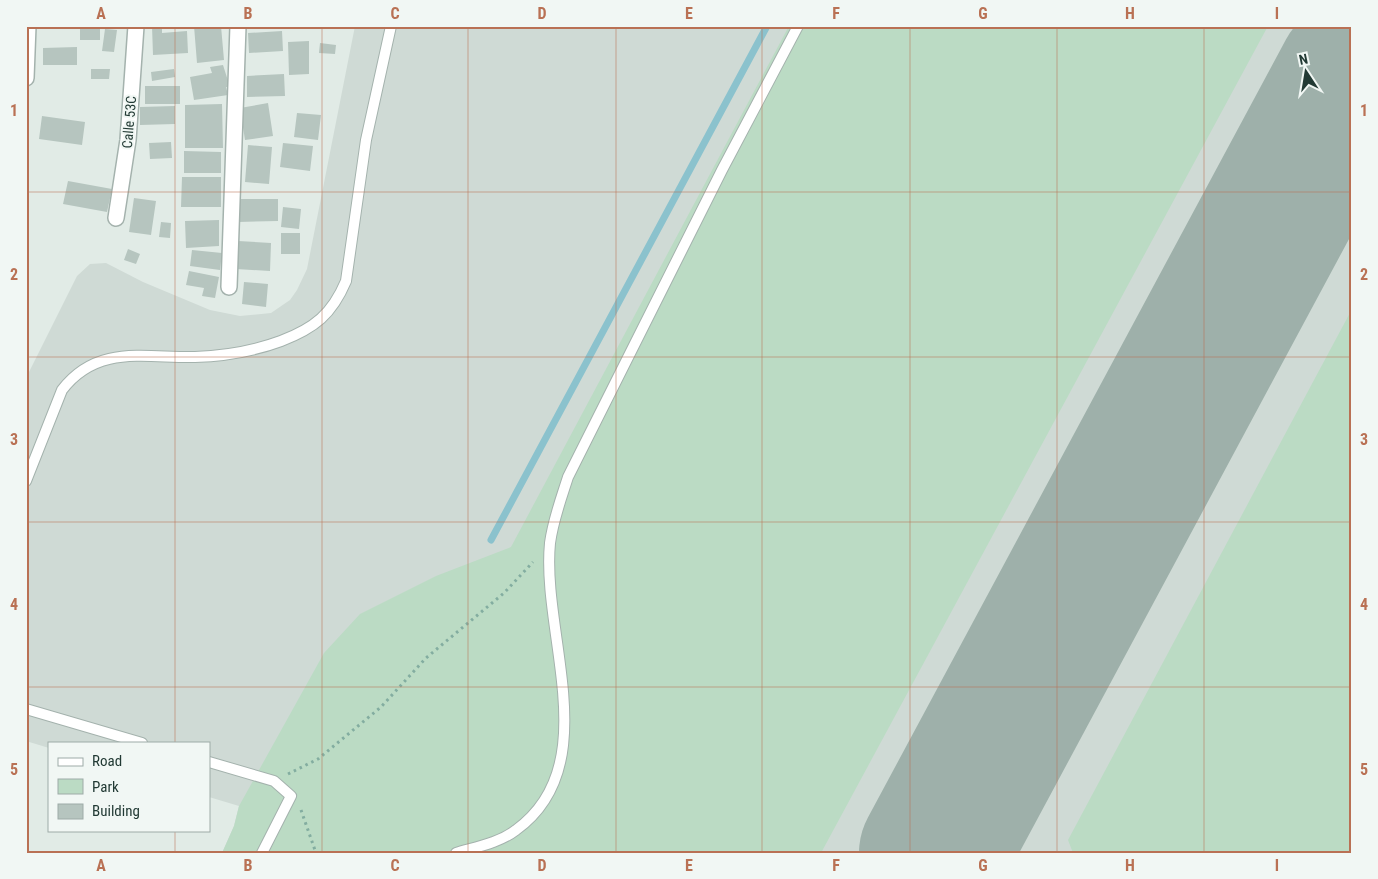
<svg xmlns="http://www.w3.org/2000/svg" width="1378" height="879" font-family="'Roboto Condensed',sans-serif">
<rect width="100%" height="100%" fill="#e1ebe6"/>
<path fill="#cfdad5" d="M355 26H1352V853H222L234 826 239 806 209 797V743H49V748L26 741V378L77 276 90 264 106 263 143 282 210 310 240 316 271 313 290 300 297 290 307 269Z"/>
<path fill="#bbdbc4" d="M789 26H1268L821 853H222L234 826 239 806 324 653 360 614 436 576 511 547Z
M1352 309V853H1073L1068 840Z"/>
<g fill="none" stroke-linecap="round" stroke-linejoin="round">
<path stroke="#8bc2cd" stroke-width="7" d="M491 540 767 26"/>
<path stroke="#9eb0aa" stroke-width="60" d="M944 853 954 816"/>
<path stroke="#9eb0aa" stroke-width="150" d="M934 853 1352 75"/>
</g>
<path fill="#b6c5bf" d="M152 26H162V33L187 31 188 53 153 55Z
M194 26H221L224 60 197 63Z
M80 28H100V40H80Z
M105 29 117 30 114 52 102 51Z
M282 31 283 51 249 53 248 33Z
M309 41V74L289 75 288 42Z
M320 43 336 45 335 54 319 53Z
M77 47V65H43V48Z
M223 65 230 87H226L228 95 194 100 190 77 212 73 210 67Z
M91 69H110L109 79H91Z
M174 69 175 77 152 81 151 72Z
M284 74 285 96 247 97V76Z
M145 86H180V104H145Z
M268 103 273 136 245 140 240 108Z
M222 104 223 148H185V105Z
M175 106V124L140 125V107Z
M297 113 321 115 318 140 294 137Z
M42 116 85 122 82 145 39 139Z
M171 142 172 158 150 159 149 143Z
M283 143 313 146 310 171 280 167Z
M248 145 272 147 269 184 245 182Z
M184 151 221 152V173H184Z
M182 177H221V207H181Z
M68 181 112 189 107 212 63 204Z
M134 198 156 201 151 235 129 232Z
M238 199H278V221L238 222Z
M283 207 301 209 299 229 281 227Z
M219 220V246L186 248 185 221Z
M161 222 171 223 170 238 159 237Z
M281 233H300V254H281Z
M238 241 271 243 270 271 236 269Z
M128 249 140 254 136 264 124 260Z
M192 250 222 253 220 270 190 266Z
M189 271 219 277 215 298 202 296 204 288 186 285Z
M244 282 268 284 266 307 242 304Z"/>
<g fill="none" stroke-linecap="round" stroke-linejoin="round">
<g stroke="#a4b2ad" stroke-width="12">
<path id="lane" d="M26 481 62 390C97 344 145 358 195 357 225 356 254 351 281 341 315 328 332 314 346 281L366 140 391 26
M26 709 142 743
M209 762 274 781 291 796 262 853
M456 853C476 847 499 843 516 830 606 765 541 634 550 543 553 520 561 499 568 477L722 170 798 26"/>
</g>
<g stroke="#a4b2ad" stroke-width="18">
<path id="street" d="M26 78 28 26
M116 218 128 140 136 26
M229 287 238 26"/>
</g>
<path stroke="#83ada0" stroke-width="3" stroke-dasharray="2.5 4" stroke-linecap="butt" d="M288 774 318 759 381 707 426 658 504 593 533 562
M301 810 316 853"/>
<use href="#lane" stroke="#fff" stroke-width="10"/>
<use href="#street" stroke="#fff" stroke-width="15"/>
</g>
<path fill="none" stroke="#b97154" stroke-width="1" stroke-opacity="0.55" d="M175 26V743M322 26V853M468 26V853M616 26V853M762 26V853M910 26V853M1057 26V853M1204 26V853M26 192H1352M26 357H1352M26 522H1352M26 687H1352M175 830V853"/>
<g text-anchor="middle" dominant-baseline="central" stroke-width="4" stroke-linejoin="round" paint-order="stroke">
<g font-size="14" fill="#223a34" stroke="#f1f7f4">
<text transform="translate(129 122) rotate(-85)">Calle 53C</text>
</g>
</g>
<rect width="1378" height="879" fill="none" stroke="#f1f7f4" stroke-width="55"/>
<rect x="48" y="742" width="162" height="90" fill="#f1f7f4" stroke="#9eaba7"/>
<rect x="58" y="758" width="25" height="8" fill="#ffffff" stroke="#9eaba7"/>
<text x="92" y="766" font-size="15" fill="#223a34">Road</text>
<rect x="58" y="779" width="25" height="15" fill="#bbdbc4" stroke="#9eaba7"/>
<text x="92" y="792" font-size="15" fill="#223a34">Park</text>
<rect x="58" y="804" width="25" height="15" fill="#b6c5bf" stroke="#9eaba7"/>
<text x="92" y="816" font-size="15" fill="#223a34">Building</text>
<g transform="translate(1306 72) rotate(348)" stroke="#f1f7f4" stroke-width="4" paint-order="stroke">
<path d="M0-4L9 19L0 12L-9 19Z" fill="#223a34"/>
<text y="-8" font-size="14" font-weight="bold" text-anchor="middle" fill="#223a34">N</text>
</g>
<rect x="28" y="28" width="1322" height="824" fill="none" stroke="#b97154" stroke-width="2"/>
<g font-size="16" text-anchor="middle" font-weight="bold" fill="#b97154">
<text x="101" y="19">A</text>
<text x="248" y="19">B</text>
<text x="395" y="19">C</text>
<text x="542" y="19">D</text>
<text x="689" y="19">E</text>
<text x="836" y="19">F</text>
<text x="983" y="19">G</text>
<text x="1130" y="19">H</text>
<text x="1277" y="19">I</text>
<text x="14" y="116">1</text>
<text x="1364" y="116">1</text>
<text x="14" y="280">2</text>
<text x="1364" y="280">2</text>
<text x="14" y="445">3</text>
<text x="1364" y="445">3</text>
<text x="14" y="610">4</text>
<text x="1364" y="610">4</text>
<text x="14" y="775">5</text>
<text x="1364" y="775">5</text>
<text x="101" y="871">A</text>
<text x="248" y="871">B</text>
<text x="395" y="871">C</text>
<text x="542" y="871">D</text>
<text x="689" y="871">E</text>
<text x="836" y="871">F</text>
<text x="983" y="871">G</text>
<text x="1130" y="871">H</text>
<text x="1277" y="871">I</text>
</g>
</svg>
